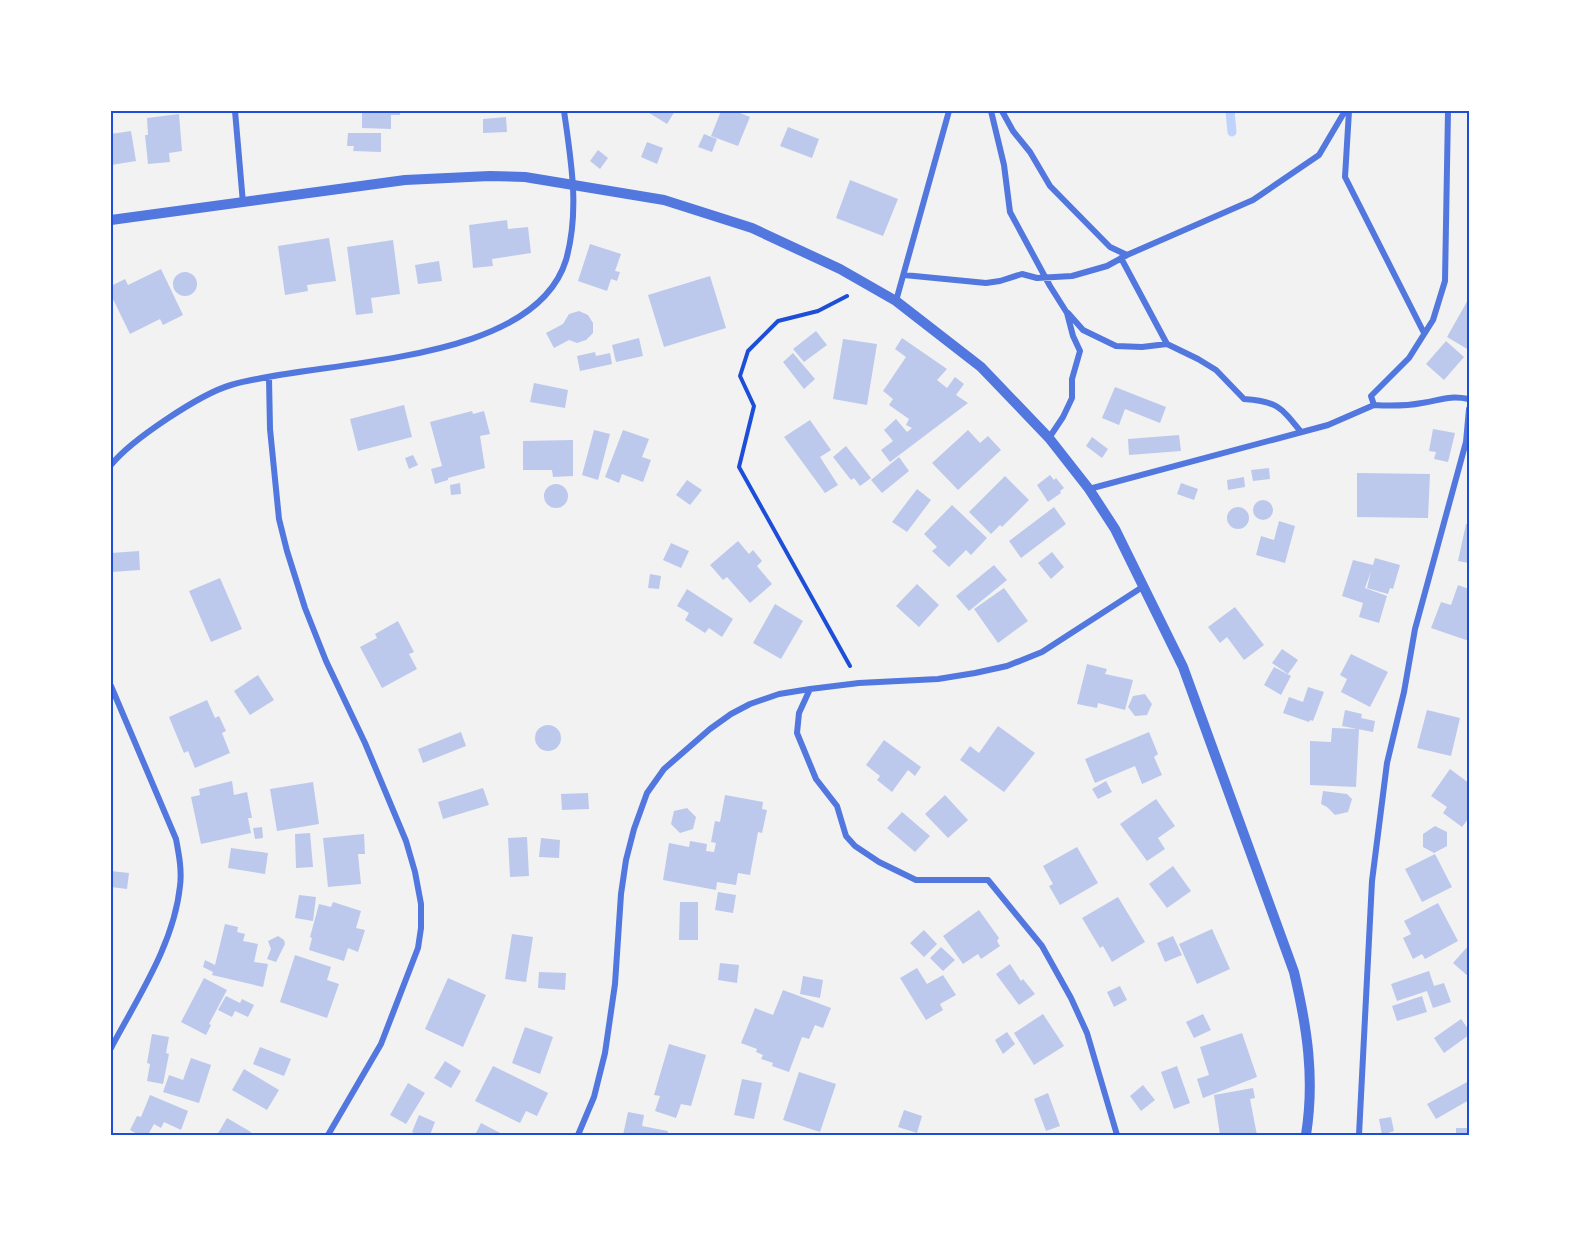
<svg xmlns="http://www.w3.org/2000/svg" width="1580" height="1246" font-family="'Source Sans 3',sans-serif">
<rect width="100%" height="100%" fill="#f2f2f2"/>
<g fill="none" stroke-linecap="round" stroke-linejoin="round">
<path stroke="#bfd3fe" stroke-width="9" d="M1230 111 1232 132"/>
</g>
<path fill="#bdc9ec" d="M362 111H400V115H391V129L362 128Z
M646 111H675L667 124Z
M721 111H735L750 117 738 146 711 136Z
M179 114 182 151 169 153 170 162 148 164 145 135H148L147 118Z
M506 117 507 132 483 133V119Z
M788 127 819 139 812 158 780 146Z
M131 131 136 161 111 165V134Z
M348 133H381V152L353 151 354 146H347Z
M704 134 717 139 712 152 698 147Z
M647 142 663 148 657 164 641 157Z
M598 150 608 158 600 169 590 161Z
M850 180 898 199 883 236 836 218Z
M507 220 508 229 528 227 531 253 492 259 493 266 473 268 469 225Z
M329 238 336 281 307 285 308 291 285 295 278 246Z
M393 240 400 294 371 298 373 313 356 315 347 247Z
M590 244 621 254 615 271 620 272 617 281 611 279 607 291 578 281Z
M439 261 442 281 418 284 415 265Z
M161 269 183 315 163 325 160 319 130 334 111 295V286L125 279 128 285Z
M173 284a12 12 0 1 1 24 0a12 12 0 1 1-24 0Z
M710 276 726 328 664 347 648 295Z
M1469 298V350L1447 337Z
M579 311 588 315 593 323V333L586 340 577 343 569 340 554 348 546 333 563 324 569 314Z
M816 331 827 345 804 362 793 349Z
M639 338 643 356 616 362 612 345Z
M902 338 947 369 937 380 947 388 955 377 964 384 956 395 968 403 890 462 881 450 893 441 884 430 896 419 907 432 912 428 906 425 909 419 889 405 893 399 883 391 906 357 895 349Z
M843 339 877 344 867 405 833 399Z
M1446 341 1464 357 1444 380 1426 364Z
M595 352 596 356 610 353 612 364 580 371 577 356Z
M793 353 815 379 804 389 783 362Z
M534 383 568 390 565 408 530 402Z
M1115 387 1166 407 1160 423 1125 409 1119 425 1102 418Z
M404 405 412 437 358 451 350 419Z
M472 411 473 414 484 411 490 434 480 436 485 468 448 478V480L435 484 431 469 442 466 430 422Z
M810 420 831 450 820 457 838 485 825 493 784 437Z
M1433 429 1455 433 1448 462 1434 459 1436 452 1429 451Z
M594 430 610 434 598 480 582 475Z
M623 430 649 439 642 457 651 460 643 482 622 474 619 483 605 477Z
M968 430 980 443 988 436 1001 450 958 490 932 463Z
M1179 435 1181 451 1129 455 1128 439Z
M1092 437 1108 449 1102 458 1086 446Z
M573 440V476L553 477 552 470H523V441Z
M846 446 871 478 860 486 854 478 851 480 833 457Z
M413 455 418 465 409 469 405 458Z
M899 457 909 471 882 493 871 480Z
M1269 468 1270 479 1253 481 1251 470Z
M1357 473 1430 474 1428 518 1357 517Z
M1050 475 1054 480 1056 478 1064 488 1060 491 1061 493 1048 502 1037 485Z
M1005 476 1029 500 1002 527 1000 525 991 534 969 512Z
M1244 477 1245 487 1228 490 1227 480Z
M687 480 702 490 690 505 676 495Z
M460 483 461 494 451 495 450 485Z
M1181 483 1198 489 1194 500 1177 494Z
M544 496a12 12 0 1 1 24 0a12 12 0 1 1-24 0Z
M917 489 931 500 907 532 892 522Z
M1253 510a10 10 0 1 1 20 0a10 10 0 1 1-20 0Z
M952 505 987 538 971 555 966 550 949 567 932 551 937 547 924 534Z
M1054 507 1066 524 1021 558 1009 541Z
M1227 518a11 11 0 1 1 22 0a11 11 0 1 1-22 0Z
M1279 521 1295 526 1285 563 1256 555 1261 536 1274 540Z
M1466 524H1469V563L1458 561Z
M738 541 749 554 753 550 762 561 757 566 772 584 750 603 727 577 723 580 710 565Z
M671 543 689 551 681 568 663 560Z
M139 551 140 570 111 572V553Z
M1052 552 1064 567 1051 579 1038 563Z
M1375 558 1400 565 1393 589 1390 588 1388 594 1367 588 1371 571 1365 588 1387 596 1379 623 1359 617 1363 603 1342 596 1353 560 1373 565Z
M994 565 1007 580 969 611 956 596Z
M650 574 661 576 659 589 648 588Z
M220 578 242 629 211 642 189 591Z
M917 584 939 605 919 627 896 606Z
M1458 585 1469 589V641L1431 628 1441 602 1451 605Z
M1004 588 1028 621 998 643 974 609Z
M687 589 733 619 722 637 709 628 705 633 685 620 689 613 677 606Z
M775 604 803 621 781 659 753 643Z
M1235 607 1264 645 1244 660 1227 637 1220 643 1208 627Z
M398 621 414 652 409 654 417 669 382 688 360 647 377 638 375 634Z
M1282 649 1298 660 1288 674 1272 663Z
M1351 654 1388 672 1370 707 1341 692 1347 679 1340 675Z
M1087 664 1107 669 1105 674 1133 680 1125 710 1098 703 1097 708 1077 704Z
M1274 667 1291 676 1281 695 1264 685Z
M258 675 274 700 250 715 234 691Z
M1308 687 1324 692 1313 721 1310 720 1309 722 1283 713 1289 697 1303 702Z
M1145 694 1152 704 1147 715 1135 716 1128 707 1133 696Z
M207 700 215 718 219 716 226 731 222 733 230 753 195 768 188 751 184 753 169 717Z
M1345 710 1362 714 1361 718 1375 721 1373 732 1342 726Z
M1427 710 1460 718 1451 756 1417 748Z
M535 738a13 13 0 1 1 26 0a13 13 0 1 1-26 0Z
M998 726 1035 753 1004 792 960 760 970 746 979 753Z
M1332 728 1359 729 1356 787 1310 785V741L1331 742Z
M461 732 466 746 423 763 418 749Z
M1149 732 1158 754 1154 757 1162 775 1142 784 1135 766 1095 783 1085 759Z
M884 740 921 767 915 776 908 770 892 792 877 780 880 776 866 765Z
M1450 769 1469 783V818L1462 827 1443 813 1447 807 1431 796Z
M232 781 234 795 247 792 252 818H248L251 833 201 844 191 797 200 795 199 789Z
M1106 781 1112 792 1098 799 1092 789Z
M313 782 319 824 277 831 270 789Z
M483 788 489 805 443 819 438 802Z
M1323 791 1347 794 1352 799 1348 812 1335 815 1327 807 1321 804Z
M588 793 589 809 562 810 561 794Z
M725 795 763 802 762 809 767 810 762 833 758 832 750 875 738 873 736 885 717 882 716 890 663 880 669 843 689 847 690 841 707 844 706 851 714 852 716 843 711 842 715 821 720 822Z
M945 795 968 820 948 838 925 814Z
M1156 799 1175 826 1158 838 1165 849 1147 861 1120 824Z
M687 808 696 817 693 829 680 833 671 824 674 811Z
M902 812 930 836 915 852 887 828Z
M1435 826 1447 832V846L1434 853 1423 847V834Z
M262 827 263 838 255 839 253 828Z
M310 833 313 867 296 868 295 834Z
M364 834 365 854H358L361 884 328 887 323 838Z
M527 837 529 876 510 877 508 838Z
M541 838 560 840 559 858 539 857Z
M1077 847 1098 883 1060 905 1049 886 1053 884 1043 866Z
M231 848 268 853 265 874 228 868Z
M1435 854 1452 887 1422 902 1405 869Z
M1173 866 1191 891 1167 908 1149 884Z
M111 871 129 873 127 889 111 887Z
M718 892 736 895 733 913 715 910Z
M299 895 316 897 313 921 295 918Z
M1118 897 1145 942 1112 962 1103 946 1100 948 1082 918Z
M333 902 361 911 356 928 365 930 358 952 348 948 344 961 309 950 312 938 310 937 319 904 331 907Z
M680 902H698V940H679Z
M1438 903 1458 941 1425 959 1422 954 1413 959 1403 938 1411 934 1404 921Z
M979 910 999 938 997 941 1000 946 981 959 978 954 963 964 943 936Z
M225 924 238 927 237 932 245 934 243 941 258 944 254 962 268 964 263 987 212 975 213 972 203 967 205 960 215 965Z
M1212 929 1230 969 1197 984 1179 944Z
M924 930 937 944 924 957 910 943Z
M512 934 533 937 526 982 505 979Z
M278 936 284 940 285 944 276 962 267 959 271 949 268 941Z
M1173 936 1182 955 1165 962 1157 943Z
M1469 945V977L1453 963Z
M941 947 955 960 943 971 930 958Z
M295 955 331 967 327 980 339 984 327 1018 280 1002Z
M720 963 739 965 737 983 718 980Z
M1010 964 1021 981 1023 979 1035 994 1019 1005 996 974Z
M917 968 927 984 943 975 956 995 940 1004 943 1010 926 1020 900 978Z
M1429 971 1434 986 1444 983 1451 1002 1433 1008 1427 991 1397 1001 1391 984Z
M539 972 566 973 565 990 538 988Z
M803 976 823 980 820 998 800 994Z
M204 978 227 990 209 1024 211 1025 206 1035 181 1022Z
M448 978 486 995 463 1047 425 1029Z
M1120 986 1127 1000 1114 1007 1107 992Z
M783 990 831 1008 823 1028 815 1025 809 1039 802 1037 789 1072 772 1066 773 1063 761 1059 763 1055 756 1052 757 1049 741 1043 755 1008 773 1015Z
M226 996 240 1003 242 999 254 1005 248 1017 235 1011 232 1017 218 1010Z
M1422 996 1427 1012 1397 1021 1392 1006Z
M1043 1014 1064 1046 1034 1065 1014 1033Z
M1203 1014 1211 1030 1194 1038 1186 1022Z
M1461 1019 1469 1030V1035L1444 1053 1434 1038Z
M525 1027 553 1037 540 1074 512 1063Z
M1007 1032 1015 1044 1003 1054 995 1040Z
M1242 1033 1257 1077 1203 1098 1197 1079 1209 1075 1200 1047Z
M152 1034 169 1037 166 1053 169 1054 163 1084 147 1081 150 1064 147 1063Z
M669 1044 706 1055 691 1106 681 1104 676 1118 655 1111 660 1096 654 1095Z
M260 1047 291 1059 284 1076 253 1064Z
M191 1058 211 1065 199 1103 163 1092 169 1075 183 1080Z
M445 1061 461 1071 451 1088 434 1078Z
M493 1066 548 1093 537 1116 526 1111 520 1123 475 1101Z
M1177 1066 1190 1103 1174 1109 1161 1072Z
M244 1069 279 1090 267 1110 232 1090Z
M799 1072 836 1084 820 1132 783 1120Z
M742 1079 762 1083 754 1119 734 1115Z
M1469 1081V1100L1436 1119 1427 1104Z
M408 1083 425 1093 406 1124 390 1115Z
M1143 1085 1155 1100 1141 1111 1130 1096Z
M1253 1088 1255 1098 1250 1099 1257 1135H1220L1214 1095Z
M1048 1093 1060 1126 1046 1131 1034 1099Z
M150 1095 188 1111 181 1130 164 1122 161 1128 154 1124 148 1135H139L130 1130 137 1116 141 1117Z
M904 1110 922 1116 917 1133 898 1127Z
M628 1112 644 1115 642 1126 668 1131 667 1135H623Z
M419 1115 435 1122 430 1135H418L412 1132Z
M1391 1117 1394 1131 1382 1135 1379 1119Z
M227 1118 251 1132 250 1135H217Z
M481 1123 504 1135H475Z
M1456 1128H1469V1135H1456Z"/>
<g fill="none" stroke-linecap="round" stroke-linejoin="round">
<path stroke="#1d4ed8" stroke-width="4" d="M847 296 818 311 778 321 748 351 740 376 754 406 739 467 850 666"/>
<path stroke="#5277de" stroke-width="6" d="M235 111 243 203
M991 111 1004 165 1010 212 1050 286 1067 313 1073 336 1080 351 1072 379V398L1063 417 1049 438
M1349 111 1345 177 1424 333
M1127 255 1253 200 1319 155 1345 111
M1121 258 1167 344
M904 275 986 283 1000 281 1022 274 1037 278 1072 276 1107 266 1127 255 1110 247 1050 186 1030 152 1013 131 1002 111
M896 301 949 111
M1068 313 1083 330 1116 346 1142 347 1167 344 1198 359 1216 370 1244 399C1277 401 1281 407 1301 432
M269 378 270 429 279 519 287 551 305 608 326 661 365 743 406 841 415 872 421 904V928L418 948 381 1044 328 1135
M1374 405C1390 406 1406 406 1422 403 1442 400 1448 395 1469 399
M111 465C131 440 200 394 231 385 320 359 533 367 566 260 580 211 571 160 564 111
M1089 489 1328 425 1374 405 1371 396 1409 358 1433 320 1445 281 1448 111
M111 686 176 839C179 855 182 870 180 886 174 944 138 997 111 1048
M810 689 799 713 797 733 816 779 837 806 846 836 855 846 879 862 916 880H988L1042 946 1071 998 1087 1033 1117 1135
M578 1135 594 1097 605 1053 615 984 621 894 626 860 634 829 647 793 664 769 710 729 731 714 750 704 779 694 810 689 859 683 938 679 975 673 1007 666 1042 652 1144 586
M1359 1135 1372 881 1387 763 1404 692 1415 629 1466 442 1469 409"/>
<path stroke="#5277de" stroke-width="10" d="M111 220 405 180 490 176 525 177 664 200 752 228 840 269 896 301 981 367 1049 438 1089 489 1115 529 1183 667 1294 972C1307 1027 1315 1078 1306 1135"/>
</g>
<rect width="1580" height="1246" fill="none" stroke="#ffffff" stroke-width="225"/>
<rect x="112" y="112" width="1356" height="1022" fill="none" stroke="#1d4ed8" stroke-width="2"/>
</svg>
